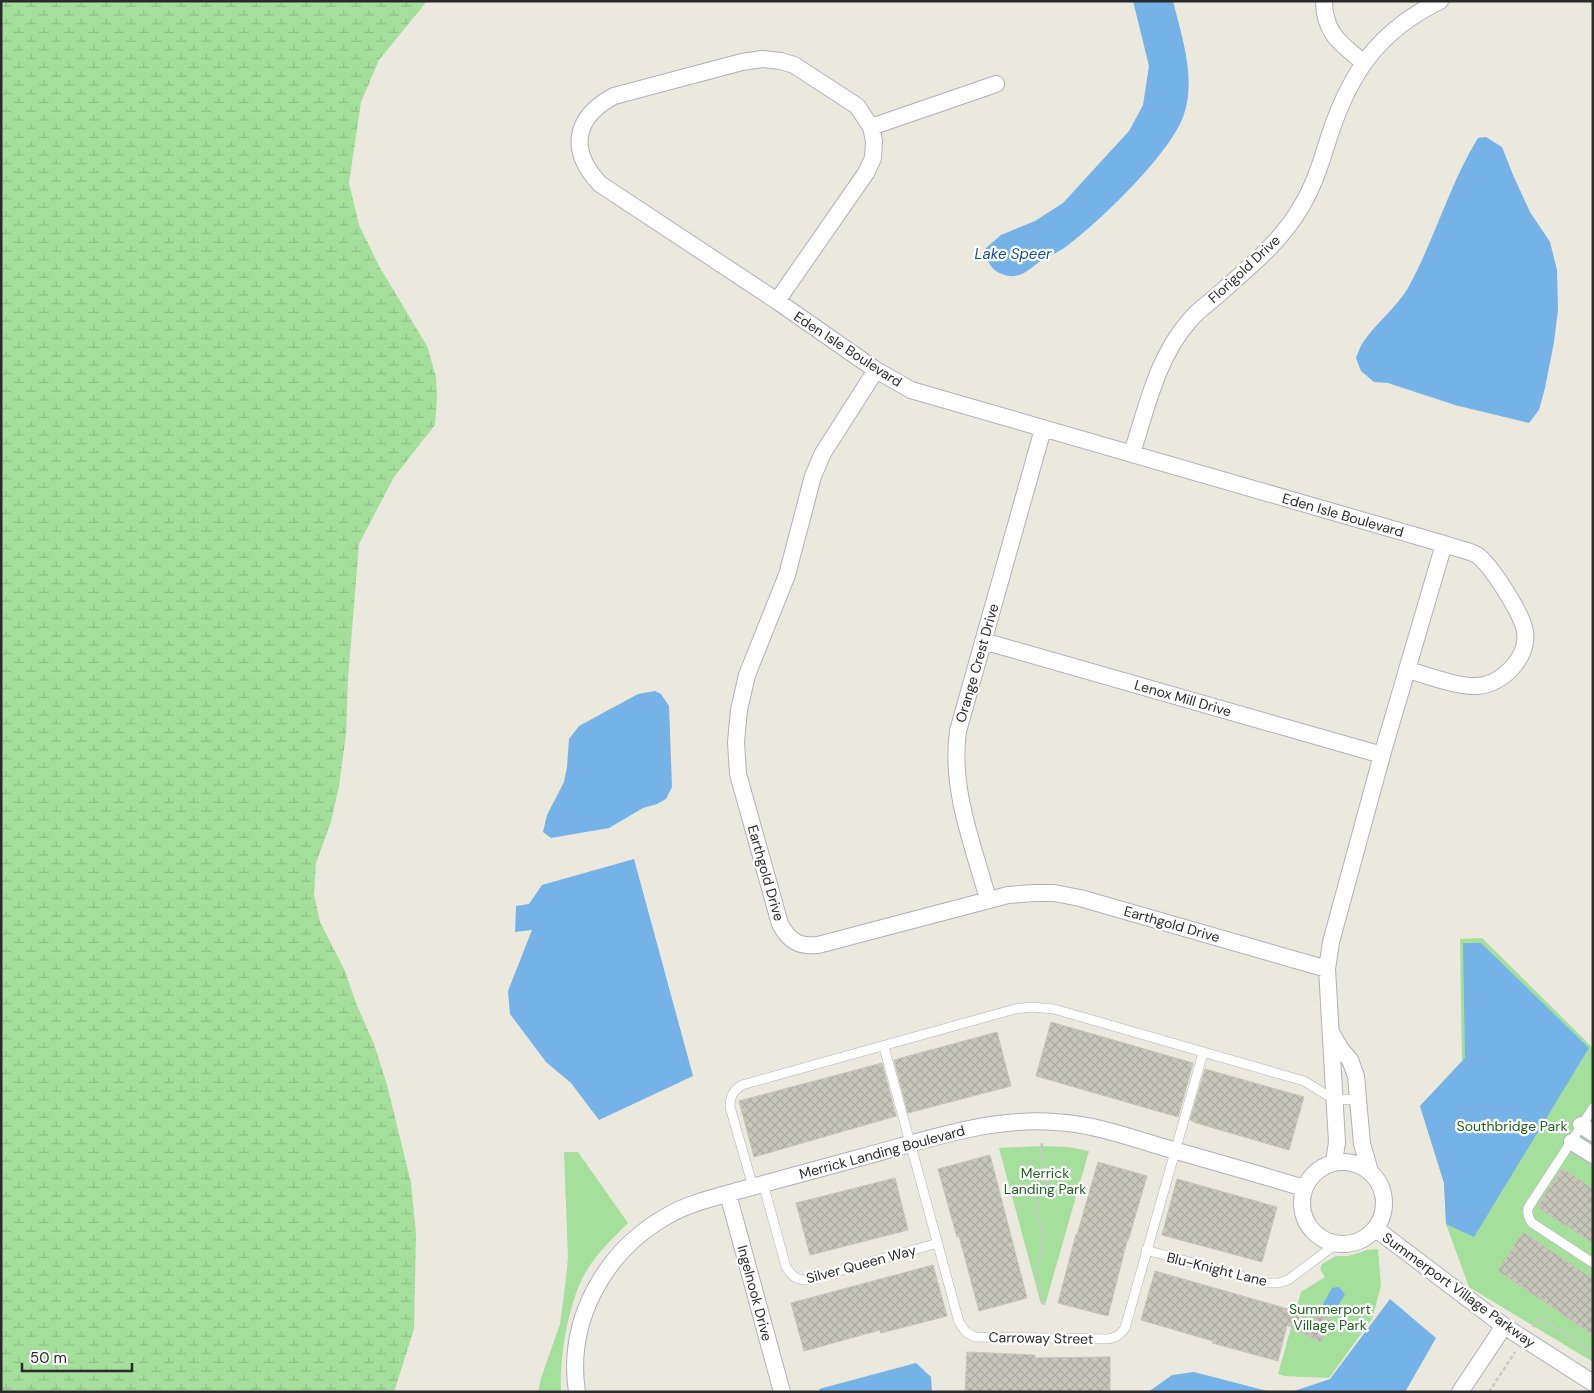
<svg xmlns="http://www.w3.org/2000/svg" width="1594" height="1393" font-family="'DM Sans',sans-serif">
<defs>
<pattern id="wetland-marsh" width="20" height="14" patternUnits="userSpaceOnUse" patternTransform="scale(1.25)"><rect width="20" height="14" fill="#a5df9c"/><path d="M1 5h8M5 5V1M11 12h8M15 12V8" fill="none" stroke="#8ec087"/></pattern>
<pattern id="building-cross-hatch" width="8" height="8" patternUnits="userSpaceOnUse" patternTransform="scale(1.25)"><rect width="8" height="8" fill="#c7c6bb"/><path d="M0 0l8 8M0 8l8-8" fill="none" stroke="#abaaa1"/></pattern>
</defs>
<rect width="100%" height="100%" fill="#ebe8dd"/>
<path fill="url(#wetland-marsh)" d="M1 1H427L379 60 361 102 349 183 359 225 379 266 427 346 436 377 437 398 435 425 394 477 359 544 348 679 346 734 339 786 331 822 316 863 314 895 320 922 345 971 356 1003 374 1044 387 1085 411 1183 416 1234 414 1329 394 1392H1Z"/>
<path fill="#a5df9c" d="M1482 938 1593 1048V1362L1469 1287 1446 1224 1444 1183 1420 1106 1462 1061 1460 939Z
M1042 1146 1068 1147 1089 1151 1045 1305 1041 1304 999 1148Z
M564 1152H578L628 1223C613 1238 598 1252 587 1270 569 1299 559 1357 561 1392H538L541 1378 560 1324 566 1279 568 1257Z
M1378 1249 1381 1286 1372 1319 1329 1378 1285 1376 1278 1374 1301 1292 1325 1277 1320 1269 1322 1264 1336 1256H1348L1367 1250Z"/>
<path fill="#75b2e8" d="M1133 1H1173C1182 38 1197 80 1183 117 1168 156 1100 221 1067 246 1059 252 1051 255 1043 259 1034 265 1026 275 1014 276 1008 277 1001 274 996 271 989 266 985 257 986 248L1001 235 1035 221 1063 203 1129 131 1143 105 1149 66Z
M1486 137 1502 147 1513 175 1530 212 1550 242 1557 270 1558 310 1554 342 1545 388 1539 410 1529 423 1455 405 1388 383 1374 382 1361 371 1356 358C1358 353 1360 346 1364 341 1377 322 1396 308 1408 288 1435 239 1449 185 1478 138Z
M655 691 661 694 669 706 672 787 666 799 657 804 643 808 609 828 551 838 543 832 547 815 564 782 567 767 569 739 579 726 638 694Z
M634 859 693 1076 599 1120 571 1083 546 1062 510 1014 508 991 532 930 515 932 516 906 529 904 542 885Z
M1463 943H1481L1589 1048 1474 1237 1446 1224 1444 1183 1420 1106 1465 1058Z
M1339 1287 1345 1294 1334 1313 1326 1312 1322 1306 1332 1288Z
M1390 1299 1436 1338 1405 1392H1291L1330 1379Z
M916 1363 931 1377 932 1392H820L819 1389Z
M1194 1372 1271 1392H1148L1172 1375Z"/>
<path fill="url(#building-cross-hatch)" stroke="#c7c4b6" d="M1051 1022 1193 1063 1178 1117 1036 1076Z
M997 1032 1011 1086 908 1113 894 1060Z
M882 1063 896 1116 754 1157 739 1101Z
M1205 1069 1304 1097 1289 1150 1193 1122V1121L1190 1120Z
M990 1155 1027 1298 979 1311 959 1236 957 1237 938 1169Z
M1098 1162 1147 1176 1128 1241H1127L1108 1316 1058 1303 1076 1234 1077 1235Z
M1562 1168 1593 1189V1243L1537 1207Z
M895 1178 908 1230 810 1255 796 1203Z
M1177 1179 1277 1207 1262 1262 1162 1235Z
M1523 1232 1593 1279V1335L1498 1271Z
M933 1265 947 1316 881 1333 880 1330 804 1351 791 1303Z
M1155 1271 1288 1309 1313 1321 1317 1313 1331 1321 1320 1342 1287 1325 1278 1361 1212 1343 1213 1341 1141 1320Z
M967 1352 1035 1355V1358L1110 1357V1392H965Z"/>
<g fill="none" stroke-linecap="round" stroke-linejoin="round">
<g stroke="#b0b0bd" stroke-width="10">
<path id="service" d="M884 1047 959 1322 966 1332 975 1337 1107 1339C1116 1338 1120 1335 1125 1328L1203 1053
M1593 1108 1528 1208C1527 1214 1528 1218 1532 1223L1593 1263
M763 1183 786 1267C792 1276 796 1280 807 1280L938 1243
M753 1187 730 1107C730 1096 733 1091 742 1085L1015 1009 1031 1007 1054 1009 1304 1081 1335 1100 1359 1099
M1146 1250 1266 1283H1278L1288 1280 1336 1244"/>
</g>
<g stroke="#b0b0bd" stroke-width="18">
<path id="minor" d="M1324 1C1324 33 1341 44 1363 62
M871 127 996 84
M777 301 866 173 873 158 874 141 871 127 857 106 794 65 781 61 762 59 742 62 614 96C573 118 569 151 600 184L777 301 876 370 911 390 1444 544C1454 548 1468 550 1477 555 1491 565 1523 615 1525 632 1529 657 1502 685 1477 686 1456 687 1428 675 1407 670
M876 370 823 453 813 476 787 575 747 675 739 710 736 742 738 774 780 924C789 941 799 947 818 945L1008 895 1034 893H1054L1080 898 1327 969
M1132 453C1147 407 1157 357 1190 320 1198 310 1209 303 1218 295 1248 268 1281 242 1301 207 1315 184 1322 159 1330 134 1351 71 1380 30 1440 1
M983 641 1382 755
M988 899C973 845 950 789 958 731L1043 429
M1332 1034 1340 1048 1350 1060 1356 1076 1362 1144 1370 1171
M1581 1125 1593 1133
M1572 1142 1593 1155
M1302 1203a41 41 0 1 1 82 0a41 41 0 1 1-82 0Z
M1334 1162 1337 1142 1327 969 1331 942 1382 755 1444 544
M728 1194 782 1392
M1376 1229 1504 1326 1593 1383
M577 1392C566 1320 605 1251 667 1216 689 1203 716 1197 741 1190 779 1180 817 1169 855 1159 920 1142 987 1117 1055 1122 1094 1124 1129 1137 1166 1148 1212 1161 1258 1174 1304 1188
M1460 1392 1504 1326"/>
</g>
<path stroke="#c8c8c8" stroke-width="2.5" stroke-dasharray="4 2.5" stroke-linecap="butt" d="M1042 1143 1041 1153 1048 1176 1039 1197 1036 1212 1044 1234 1037 1275 1043 1304
M1533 1327 1539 1317 1593 1353
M1489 1392 1515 1352"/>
<use href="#service" stroke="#fff" stroke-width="9"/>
<use href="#minor" stroke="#fff" stroke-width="16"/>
</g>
<g text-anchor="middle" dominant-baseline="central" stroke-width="4.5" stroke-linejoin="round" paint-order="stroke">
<g font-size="14" fill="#2a2a2a" stroke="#fff">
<text transform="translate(1244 269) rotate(-43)">Florigold Drive</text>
<text transform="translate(848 349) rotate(33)">Eden Isle Boulevard</text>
<text transform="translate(1343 515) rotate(16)">Eden Isle Boulevard</text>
<text transform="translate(977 663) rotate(-74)">Orange Crest Drive</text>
<text transform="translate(1183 698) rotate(16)">Lenox Mill Drive</text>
<text transform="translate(766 873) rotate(74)">Earthgold Drive</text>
<text transform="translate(1172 924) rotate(16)">Earthgold Drive</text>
<text transform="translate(882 1152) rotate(-15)">Merrick Landing Boulevard</text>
<text transform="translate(861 1264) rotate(-15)">Silver Queen Way</text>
<text transform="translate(1217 1269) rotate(14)">Blu-Knight Lane</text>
<text transform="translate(1459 1290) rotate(36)">Summerport Village Parkway</text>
<text transform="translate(755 1293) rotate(75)">Ingelnook Drive</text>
<text transform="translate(1041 1338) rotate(1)">Carroway Street</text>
</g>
<g font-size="14" fill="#1e631e" stroke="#fff">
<text x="1512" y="1126">Southbridge Park</text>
<text x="1045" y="1173">Merrick<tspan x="1045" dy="16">Landing Park</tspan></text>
<text x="1330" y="1309">Summerport<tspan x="1330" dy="16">Village Park</tspan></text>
</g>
<g font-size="15" font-style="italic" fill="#144e94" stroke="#fff">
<text x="1013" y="254">Lake Speer</text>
</g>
</g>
<rect width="1594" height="1393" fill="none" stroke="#2a2a2a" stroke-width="5"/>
<path d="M22 1363v8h110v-8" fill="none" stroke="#2a2a2a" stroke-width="2.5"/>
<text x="30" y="1363" font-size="15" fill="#2a2a2a" stroke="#ffffff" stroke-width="4" paint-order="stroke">50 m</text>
</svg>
